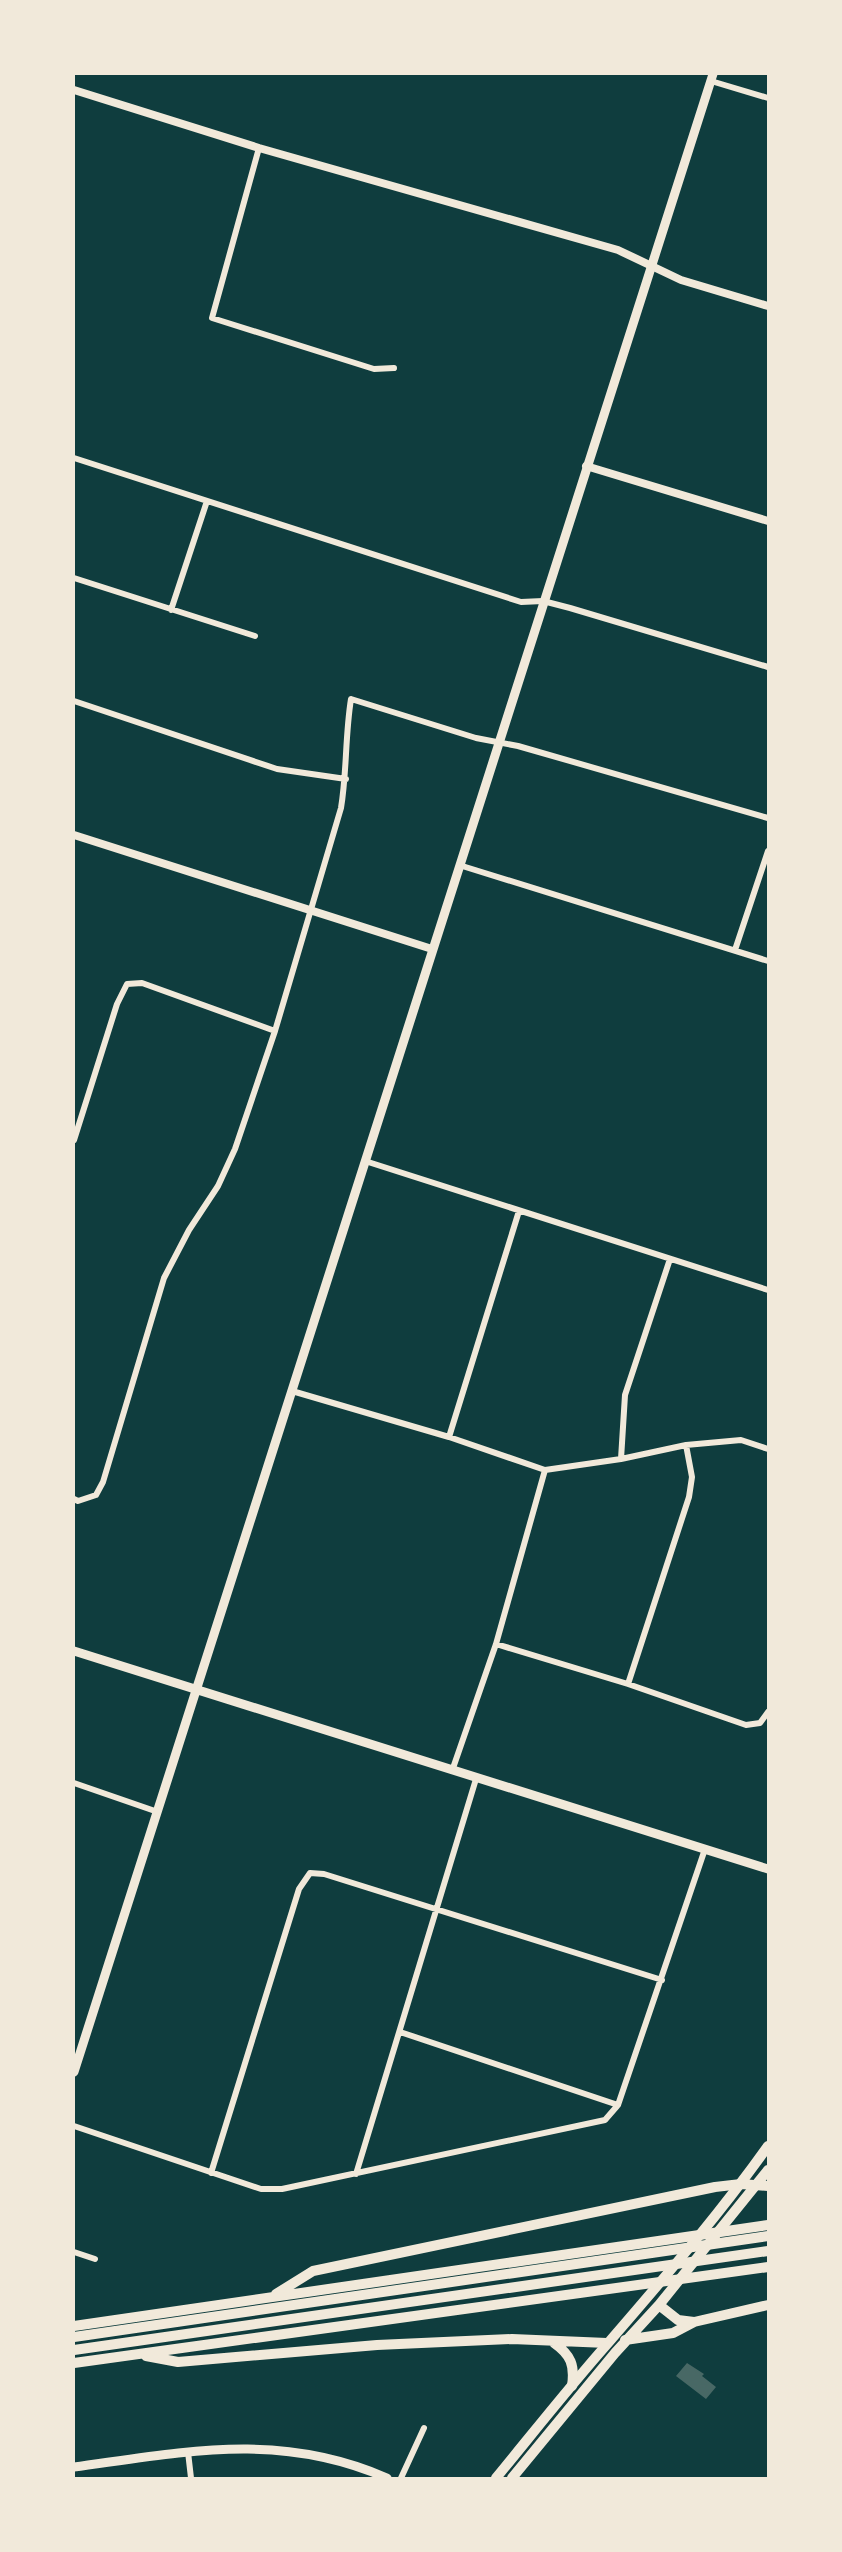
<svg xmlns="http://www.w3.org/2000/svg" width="842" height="2552" font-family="'IBM Plex Sans',sans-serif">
<rect width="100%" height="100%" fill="#0f3d3e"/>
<path fill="#486865" d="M687 2363 704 2374 702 2376 716 2387 706 2399 676 2376Z"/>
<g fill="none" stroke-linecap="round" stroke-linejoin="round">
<path stroke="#f1e9da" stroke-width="6" d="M711 81 768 98
M259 148 212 318 374 369 394 368
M74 458 521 602 543 601 570 608 768 667
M74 578 255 636
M171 610 207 501
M74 701 277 769 346 779
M459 865 768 961
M735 950 768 851
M74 1140 117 1004 127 984 142 983 275 1031
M365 1161 768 1290
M292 1391 449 1437 545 1470 621 1459 686 1445 741 1440 768 1449
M449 1437 519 1211
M621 1459 625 1395 670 1259
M74 1499 78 1501 96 1495 103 1482 164 1278 189 1230 218 1186 235 1149 275 1031 341 808C347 772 345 736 351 699L476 738 518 746 768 818
M496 1644 628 1684 746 1725 760 1723 768 1712
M628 1684 689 1497 692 1477 686 1445
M452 1771 496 1644 545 1470
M74 1783 155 1811
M400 2032 618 2105
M74 2126 261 2189H282L605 2120 618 2105 705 1849
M211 2173 299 1889 310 1873 324 1874 662 1980
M356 2174 476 1779
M74 2252 95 2259
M188 2452 191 2478
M401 2478 424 2428"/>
<path stroke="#f1e9da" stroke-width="8" d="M74 90 259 148 618 250 681 280 768 306
M586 466 768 521
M74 835 432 949"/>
<path stroke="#f1e9da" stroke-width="9" d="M74 1651 768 1869
M74 2072 713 74
M74 2467C184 2452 280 2431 387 2478"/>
<path stroke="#f1e9da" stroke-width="10" d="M659 2305 678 2320 694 2322
M625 2340 673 2333 694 2322 768 2305
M496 2478C533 2433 570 2386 609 2342 664 2278 719 2215 768 2146
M512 2478 615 2353 659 2305 768 2170"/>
<path stroke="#f1e9da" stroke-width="10" d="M276 2294 313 2271 715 2187 741 2184 768 2186
M74 2326 768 2225
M74 2337 768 2236
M554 2343C571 2355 575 2365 572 2386
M74 2350 768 2251
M146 2356 178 2362 377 2345 512 2339 607 2343
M74 2363 768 2267"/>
</g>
<rect width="842" height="2552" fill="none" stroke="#f1e9da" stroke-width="150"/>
</svg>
